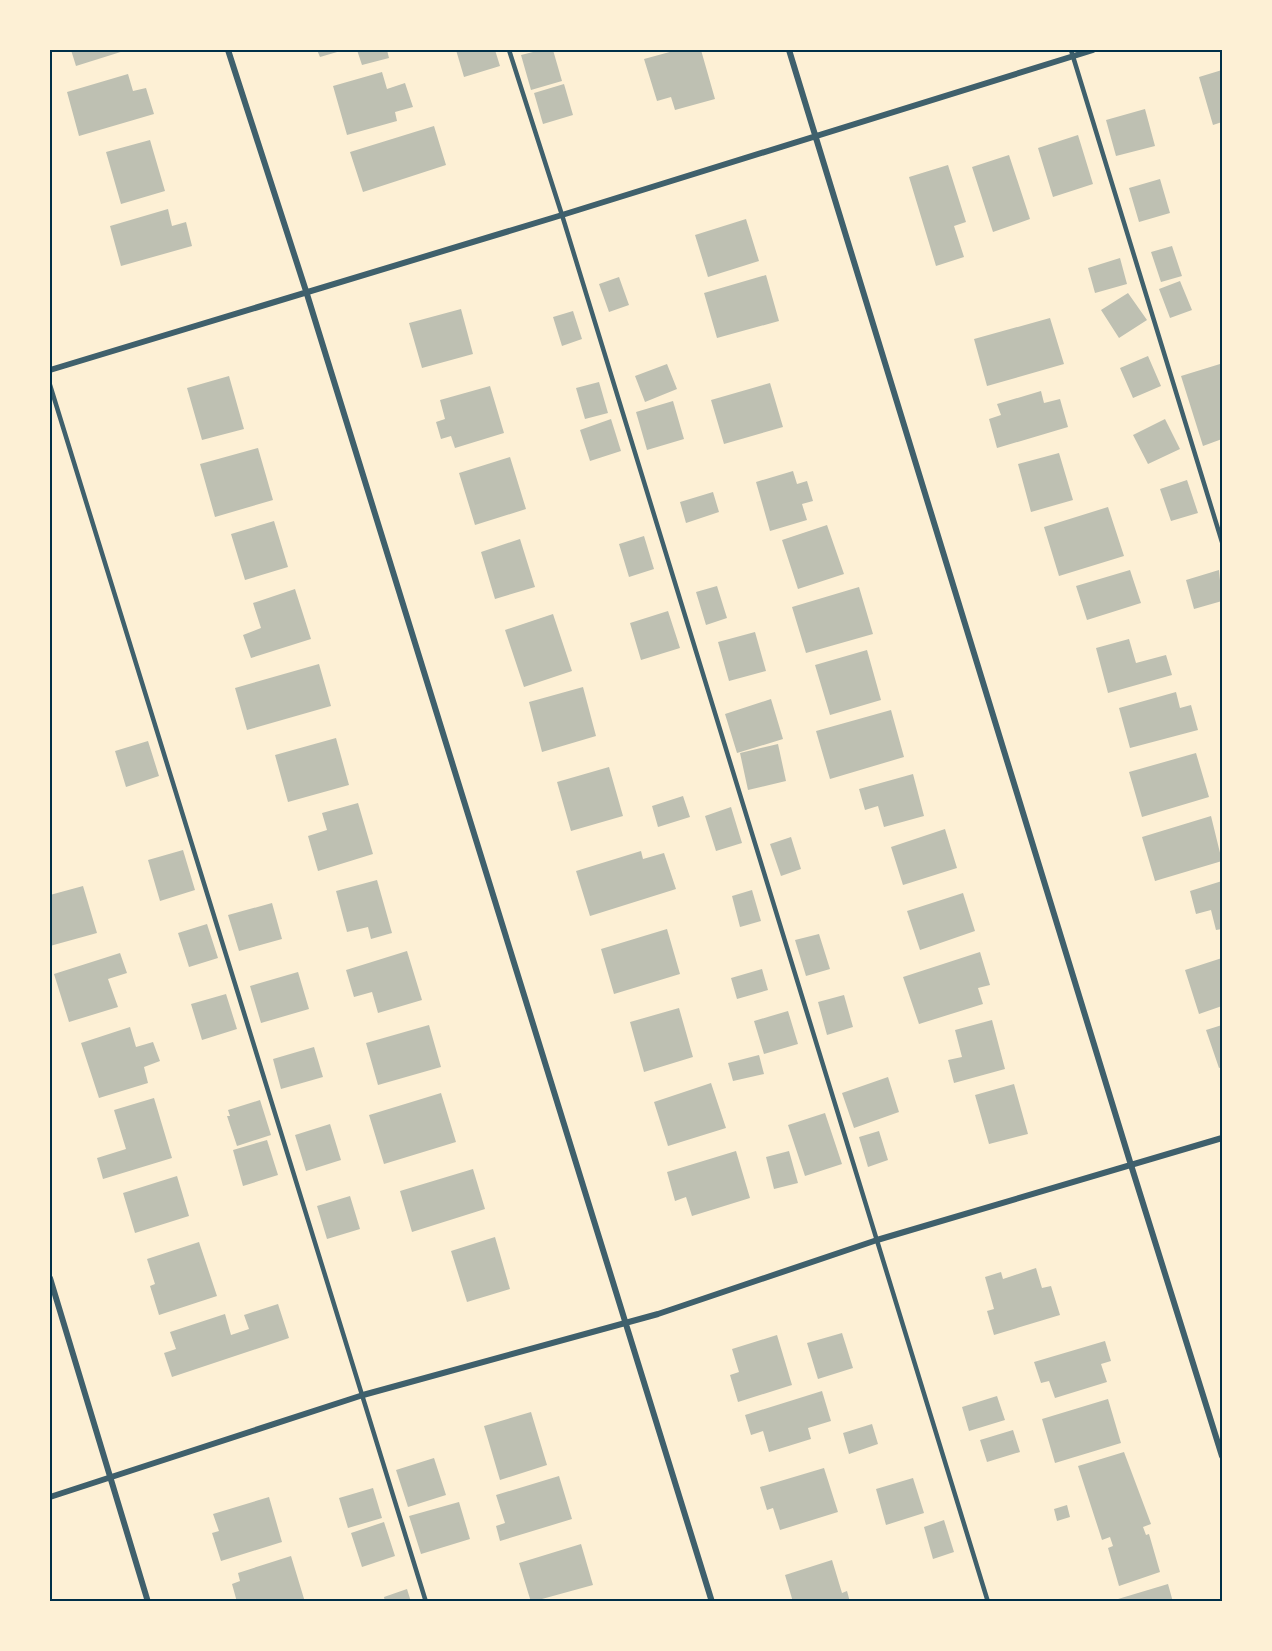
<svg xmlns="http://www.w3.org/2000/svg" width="1272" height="1651" font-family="'PT Sans',sans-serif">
<rect width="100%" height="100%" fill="#fdf0d5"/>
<path fill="#bec0b2" d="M71 50H127L76 66Z
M317 50H344L320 57Z
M357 50H387L389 58 362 65Z
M456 50H495L500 66 464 77Z
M541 50H553L562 81 531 90 521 55Z
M677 50H701L715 99 675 110 671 97 657 101 644 59Z
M1222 70V122L1213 125 1199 77Z
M382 72 387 89 405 83 413 107 395 112 397 121 347 135 333 86Z
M128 74 133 91 146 88 154 114 79 136 67 92Z
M564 84 573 115 543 124 534 93Z
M1145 109 1155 146 1116 156 1106 120Z
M434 126 446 165 363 192 350 152Z
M1078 135 1093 184 1053 197 1038 148Z
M150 140 165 191 121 204 106 152Z
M1009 155 1030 219 993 232 972 167Z
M948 165 966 222 954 226 964 257 936 266 909 177Z
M1160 179 1170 213 1139 222 1129 188Z
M168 209 172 226 186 222 192 246 121 266 110 226Z
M746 219 759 261 708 277 695 235Z
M1172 246 1182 276 1161 282 1151 252Z
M1120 258 1127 284 1095 293 1088 268Z
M766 275 779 321 717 338 704 293Z
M619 277 629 305 609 312 599 284Z
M1180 281 1192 310 1170 318 1159 289Z
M1128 293 1147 320 1119 338 1101 310Z
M461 309 473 354 422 368 409 323Z
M573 311 582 339 562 346 553 317Z
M1050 318 1064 364 987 386 974 339Z
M1148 356 1161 386 1133 398 1120 368Z
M667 364 677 389 645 402 635 376Z
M1220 364 1222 373V439L1203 446 1181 376Z
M229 376 244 429 202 440 187 388Z
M599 382 608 413 585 419 576 388Z
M770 383 783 427 724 444 711 400Z
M490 386 504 433 455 448 451 436 441 439 436 422 445 419 440 400Z
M1041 391 1044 403 1060 399 1068 427 997 448 989 419 1001 415 997 404Z
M673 401 684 439 647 450 636 412Z
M611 419 621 451 590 461 580 430Z
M1165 419 1180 449 1148 464 1133 435Z
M258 448 273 500 215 517 200 464Z
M1059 453 1073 500 1031 512 1018 464Z
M510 457 526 509 475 525 459 473Z
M793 471 797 484 807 481 813 501 802 504 807 520 770 531 756 482Z
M1187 480 1198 513 1171 521 1160 489Z
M713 492 719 512 686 523 680 502Z
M1108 507 1124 556 1059 576 1044 527Z
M274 521 288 567 245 580 231 534Z
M827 525 844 574 798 589 782 540Z
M644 536 654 569 629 577 619 544Z
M520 539 535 587 495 599 481 552Z
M1130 570 1141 603 1087 620 1076 586Z
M1219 570 1222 601 1194 609 1186 580Z
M717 586 727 618 706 625 696 592Z
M859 587 873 634 806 653 792 607Z
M295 589 311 639 251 658 243 635 261 628 253 603Z
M668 611 680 648 641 660 630 623Z
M553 614 572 671 524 687 505 630Z
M755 632 766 671 729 681 718 642Z
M1129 639 1136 663 1166 655 1172 675 1108 693 1096 648Z
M867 650 881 700 830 715 815 665Z
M319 664 331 706 247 730 235 688Z
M583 687 596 736 542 752 529 702Z
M1176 692 1180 708 1191 705 1198 730 1130 748 1119 708Z
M771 699 783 739 737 753 725 714Z
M891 710 904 757 830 779 816 731Z
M336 738 349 785 288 802 275 755Z
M148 741 159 776 126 787 115 751Z
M778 744 786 781 748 790 740 753Z
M1196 753 1209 797 1142 817 1129 772Z
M609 767 623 816 571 831 557 782Z
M913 774 924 816 884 827 878 806 865 810 859 789Z
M683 796 690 817 658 827 652 806Z
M358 803 373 854 318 871 308 836 327 830 322 813Z
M731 807 742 843 716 851 705 816Z
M1211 816 1222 861 1155 881 1142 837Z
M945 829 957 868 903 885 891 847Z
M791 837 801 869 781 876 770 844Z
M183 850 195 890 160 901 148 860Z
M641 851 643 859 664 853 676 889 590 916 576 871Z
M377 880 392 933 371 939 368 927 347 932 336 891Z
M1222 881V929L1216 930 1211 910 1196 914 1190 891Z
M83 886 97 933 50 946V895Z
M752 890 761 921 740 927 732 896Z
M963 893 975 931 920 950 907 911Z
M272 903 282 939 239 951 228 915Z
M207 924 218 958 189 967 178 933Z
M667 929 680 974 614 994 601 949Z
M819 934 830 969 806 976 795 940Z
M407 951 422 1000 378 1013 372 992 354 997 346 970Z
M980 952 990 985 978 988 983 1004 919 1024 903 977Z
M120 953 127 973 108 979 118 1007 69 1022 54 974Z
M1222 958V1006L1199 1014 1185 970Z
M762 969 768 990 737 999 731 978Z
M298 972 309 1009 261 1023 250 986Z
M226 994 237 1029 202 1040 191 1004Z
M844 995 853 1027 827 1035 818 1002Z
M679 1008 693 1057 644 1072 630 1022Z
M788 1011 798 1044 764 1054 754 1021Z
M992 1020 1005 1069 954 1083 948 1060 962 1057 955 1030Z
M429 1025 441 1067 378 1085 366 1043Z
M1222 1025V1067L1219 1068 1206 1030Z
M130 1027 136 1047 153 1042 160 1061 144 1067 148 1083 99 1098 81 1043Z
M314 1047 323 1077 281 1089 273 1059Z
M759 1055 764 1074 733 1081 728 1063Z
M888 1077 899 1112 854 1128 842 1093Z
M711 1083 726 1128 668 1146 654 1102Z
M1014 1084 1028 1134 989 1144 975 1095Z
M441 1093 456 1142 384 1164 369 1115Z
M154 1098 172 1158 103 1179 97 1158 126 1149 114 1110Z
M260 1100 271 1135 237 1146 227 1116H230L228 1110Z
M825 1113 842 1164 805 1176 788 1125Z
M330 1124 341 1160 306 1171 295 1135Z
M879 1131 888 1160 868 1167 859 1137Z
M267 1140 278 1175 243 1186 233 1150Z
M736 1151 750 1198 692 1216 686 1197 675 1201 667 1172Z
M789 1151 798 1183 774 1189 766 1157Z
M473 1169 485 1209 412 1232 400 1191Z
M177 1176 189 1216 135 1233 123 1193Z
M350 1196 360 1229 327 1239 317 1206Z
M495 1237 510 1289 467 1302 451 1251Z
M199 1242 217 1296 159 1315 150 1286 155 1284 147 1259Z
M1036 1268 1042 1288 1051 1286 1060 1315 994 1335 987 1311 994 1309 985 1277 1001 1272 1003 1279Z
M278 1304 289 1338 172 1377 164 1353 176 1349 170 1332 225 1314 231 1335 249 1329 244 1315Z
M842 1333 853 1368 818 1379 807 1343Z
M777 1335 792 1385 738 1402 730 1375 739 1372 732 1349Z
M1105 1341 1111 1361 1101 1364 1107 1382 1055 1398 1049 1381 1041 1383 1034 1362Z
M822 1391 831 1421 808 1428 811 1439 769 1452 763 1431 751 1435 745 1415Z
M997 1396 1005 1420 969 1431 962 1407Z
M1108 1399 1121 1443 1055 1463 1042 1419Z
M531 1412 547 1465 500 1480 484 1426Z
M872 1424 878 1444 849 1454 843 1433Z
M1013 1430 1020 1452 987 1462 980 1440Z
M1124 1452 1151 1524 1143 1527 1146 1535 1149 1534 1160 1572 1119 1586 1108 1548 1113 1546 1110 1537 1102 1540 1078 1466Z
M434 1458 446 1495 408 1507 396 1470Z
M824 1468 838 1512 780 1530 773 1508 767 1510 760 1487Z
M559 1476 572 1519 500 1541 496 1526 505 1523 496 1495Z
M913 1478 924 1513 886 1525 876 1489Z
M373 1488 382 1518 348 1528 339 1498Z
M269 1497 282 1542 221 1561 212 1533 219 1531 213 1514Z
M459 1502 470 1539 421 1554 409 1516Z
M1067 1505 1070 1517 1057 1521 1054 1509Z
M944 1520 954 1552 933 1559 924 1527Z
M384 1522 395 1556 362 1567 351 1533Z
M581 1544 593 1585 531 1602 519 1563Z
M291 1556 305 1602H237L232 1584 240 1581 238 1573Z
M832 1560 842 1593 847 1591 850 1602H793L785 1575Z
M1168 1584 1173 1602H1119L1118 1599Z
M407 1589 411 1602H385L384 1597Z"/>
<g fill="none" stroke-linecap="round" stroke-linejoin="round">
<path stroke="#3f606c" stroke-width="4.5" d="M509 50 562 215 988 1602
M1071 50 1222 542
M50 385 426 1602"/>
<path stroke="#3f606c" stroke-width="6" d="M228 50 306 291 712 1602
M789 50 1131 1165 1222 1456
M50 370 562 215 1093 50
M50 1278 148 1602
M50 1497 363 1395 658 1314 877 1240 1222 1138"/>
</g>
<rect width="1272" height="1651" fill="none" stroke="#fdf0d5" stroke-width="102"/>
<rect x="51" y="51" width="1170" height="1549" fill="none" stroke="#003049" stroke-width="2"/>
</svg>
